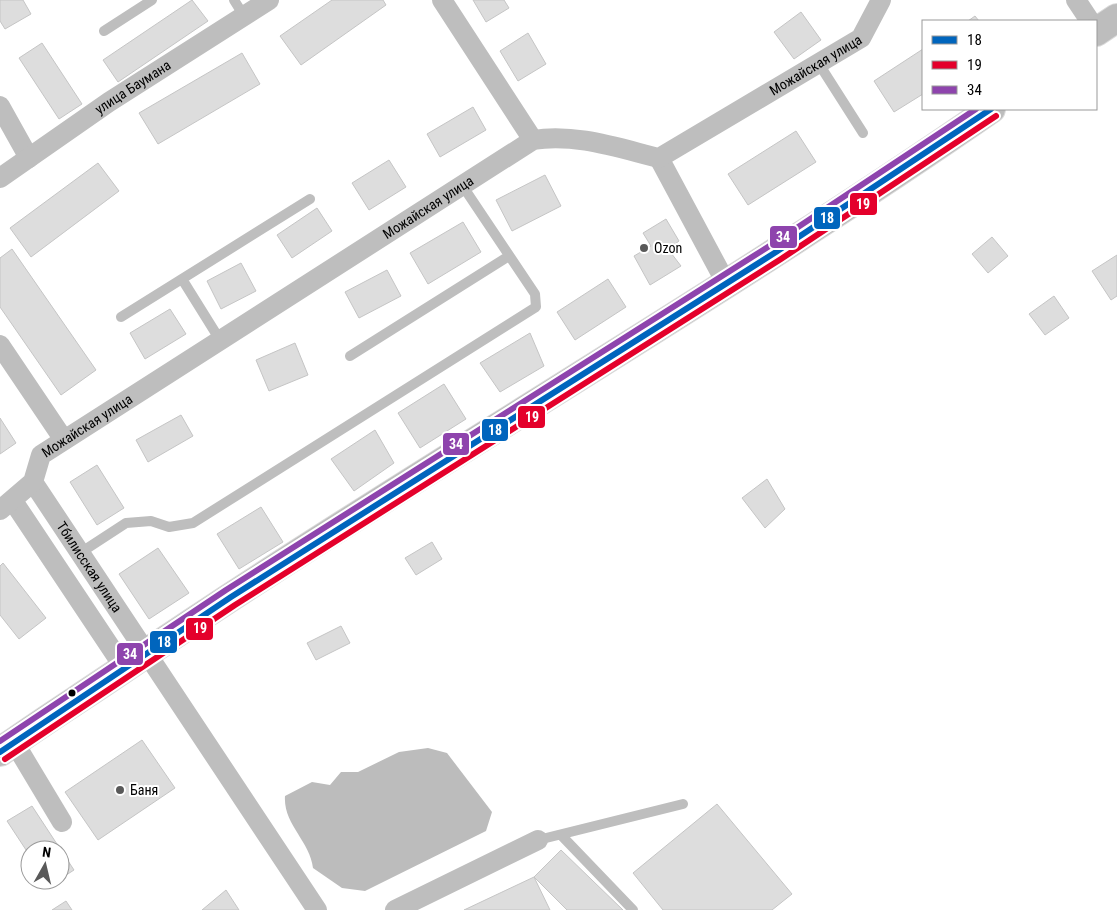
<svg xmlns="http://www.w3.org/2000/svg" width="1117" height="910" font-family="'Roboto Condensed',sans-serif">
<rect width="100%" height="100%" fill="#fff"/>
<path fill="#bcbcbc" d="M428 748 447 753 492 812 486 831 365 891 342 888 313 868C310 841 283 824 285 796L312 782 330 785 341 772H358L399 752Z"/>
<path fill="#ddd" stroke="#c5c5c5" d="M0 0H23L31 14 5 29 0 21Z
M192 0 208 21 118 82 103 60Z
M332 0H383L386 5 301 65 280 36Z
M473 0H504L509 8 486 22Z
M801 12 821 40 794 59 774 32Z
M975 16 979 21H968Z
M528 33 546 64 518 81 500 51Z
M42 43 82 104 59 119 19 58Z
M923 49V94L894 112 874 81Z
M242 53 260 84 158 144 139 113Z
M473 107 486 130 440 157 427 134Z
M796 131 816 162 748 205 728 174Z
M389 160 406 187 369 210 352 183Z
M98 163 119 191 31 257 10 228Z
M545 175 561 206 512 231 496 200Z
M317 208 332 231 292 258 277 235Z
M666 219 679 241 668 249 681 266 650 285 634 256 651 246 643 233Z
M463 222 481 252 428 284 410 253Z
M992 237 1008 256 988 273 972 254Z
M12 249 96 370 61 395 0 307V258Z
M1117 255V296L1111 300 1092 271Z
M241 263 256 291 221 309 207 281Z
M387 270 401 296 359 318 345 292Z
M608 279 626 307 575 340 557 312Z
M1054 296 1069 318 1045 335 1029 314Z
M170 309 186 334 145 359 130 333Z
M530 333 544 366 500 392 480 363Z
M295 343 308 375 269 391 256 360Z
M444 384 466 419 420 448 398 413Z
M181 415 193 436 148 462 136 440Z
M0 418 16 443 0 454Z
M375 430 394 463 354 491 331 459Z
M97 465 124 508 97 525 70 482Z
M767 479 785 509 765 528 742 498Z
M261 507 283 542 239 569 217 534Z
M432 542 442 559 416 575 405 558Z
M158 548 189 593 149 619 119 574Z
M3 563 46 618 19 639 0 615V566Z
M341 626 350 643 316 660 307 643Z
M142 740 175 788 98 840 65 792Z
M717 804 792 894 772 910H663L633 873Z
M32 806 74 870 60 879V850H30V856L7 821Z
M561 850 623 910H567L534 877Z
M534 877 550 910H464Z
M45 880H59L49 886Z
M226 890 239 910H202Z
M66 901 72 910H52Z"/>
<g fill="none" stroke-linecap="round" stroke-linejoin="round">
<g stroke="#dbdbdb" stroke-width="30">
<path id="primary" d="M1096 32 1117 18
M0 752C40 723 82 697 123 669 408 475 708 305 991 109"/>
</g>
<path stroke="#bebebe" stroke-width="10" d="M234 0 244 16
M104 31 152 0
M819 64 863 133
M182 279 220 340
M121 317 310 199
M350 356 509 256
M80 553 126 523 151 521 169 527 193 523 536 307 535 294 462 185
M561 835 633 910
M538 840 683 804"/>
<g stroke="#bebebe" stroke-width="20">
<path d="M442 0 533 140"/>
<path d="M1076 0 1090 21"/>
<path d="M0 106 29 158"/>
<path d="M659 158 726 283"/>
<path id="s1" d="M0 178 109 102 269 0"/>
<path d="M0 345 64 440"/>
<path id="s2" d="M33 482 317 910"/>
<path d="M13 501 125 669"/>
<path id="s3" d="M0 510 33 482 41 455 533 140C575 133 618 148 659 158L861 38 881 0"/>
<path d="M14 742 62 822"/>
<path d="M395 910 538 840"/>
</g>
<use href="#primary" stroke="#bdbdbd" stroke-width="28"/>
<g stroke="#fff" stroke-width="10">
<path id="bus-1" d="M0 752 231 597 776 252 991 109"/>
</g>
<g stroke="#fff" stroke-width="10">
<path id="bus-2" d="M5 759 235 605 781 259 996 116"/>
</g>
<g stroke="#fff" stroke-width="10">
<path id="bus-3" d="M0 741 226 590 771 245 976 109"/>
</g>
<use href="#bus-1" stroke="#0065bd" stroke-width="6"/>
<use href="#bus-2" stroke="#e4002b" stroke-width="6"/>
<use href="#bus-3" stroke="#8e44ad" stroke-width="6"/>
</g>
<g fill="#595959" stroke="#fff" stroke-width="2">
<circle cx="644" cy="248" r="5"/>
<circle cx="120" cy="790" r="5"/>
</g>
<circle fill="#000" stroke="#fff" stroke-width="2" cx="72" cy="693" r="4.5"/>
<g text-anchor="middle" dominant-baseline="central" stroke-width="4" stroke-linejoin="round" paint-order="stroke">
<g font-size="14" fill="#000" stroke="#fff">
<text stroke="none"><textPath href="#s3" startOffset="966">Можайская улица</textPath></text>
<text stroke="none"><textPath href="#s1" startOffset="161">улица Баумана</textPath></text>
<text stroke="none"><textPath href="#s3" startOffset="531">Можайская улица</textPath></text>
<text stroke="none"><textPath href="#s3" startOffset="126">Можайская улица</textPath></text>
<text stroke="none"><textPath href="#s2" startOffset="102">Тбилисская улица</textPath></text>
</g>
<g font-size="14" fill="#000" stroke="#fff" text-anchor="start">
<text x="654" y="248">Ozon</text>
<text x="130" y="790">Баня</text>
</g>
</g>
<g stroke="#fff" stroke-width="2">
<rect x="849" y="192" width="29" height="24" rx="5" fill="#e4002b"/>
<rect x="813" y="206" width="28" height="24" rx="5" fill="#0065bd"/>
<rect x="769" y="225" width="29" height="24" rx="5" fill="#8e44ad"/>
<rect x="517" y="405" width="29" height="24" rx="5" fill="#e4002b"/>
<rect x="481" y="418" width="28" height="24" rx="5" fill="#0065bd"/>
<rect x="442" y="432" width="28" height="24" rx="5" fill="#8e44ad"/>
<rect x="185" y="617" width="29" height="24" rx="5" fill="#e4002b"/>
<rect x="149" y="630" width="29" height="24" rx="5" fill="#0065bd"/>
<rect x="116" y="642" width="28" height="24" rx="5" fill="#8e44ad"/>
</g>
<g font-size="14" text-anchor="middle" font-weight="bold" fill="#fff">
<text x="863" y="209">19</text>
<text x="827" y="223">18</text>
<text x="783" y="242">34</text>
<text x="532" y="422">19</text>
<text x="495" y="435">18</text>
<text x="456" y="449">34</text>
<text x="200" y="633">19</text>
<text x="164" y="647">18</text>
<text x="130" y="659">34</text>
</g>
<rect x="922" y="20" width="175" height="90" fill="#ffffff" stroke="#999999"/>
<rect x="932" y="36" width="25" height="8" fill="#0065bd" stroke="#999999"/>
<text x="967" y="45" font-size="15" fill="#000000">18</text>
<rect x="932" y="61" width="25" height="8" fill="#e4002b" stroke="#999999"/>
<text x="967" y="70" font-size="15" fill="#000000">19</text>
<rect x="932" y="86" width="25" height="8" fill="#8e44ad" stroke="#999999"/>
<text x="967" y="95" font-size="15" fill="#000000">34</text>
<g transform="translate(45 865) rotate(8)"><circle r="24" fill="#ffffff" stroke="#999999"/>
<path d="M0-4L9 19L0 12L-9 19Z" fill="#595959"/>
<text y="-8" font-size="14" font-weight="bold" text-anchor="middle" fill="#000000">N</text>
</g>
</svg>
